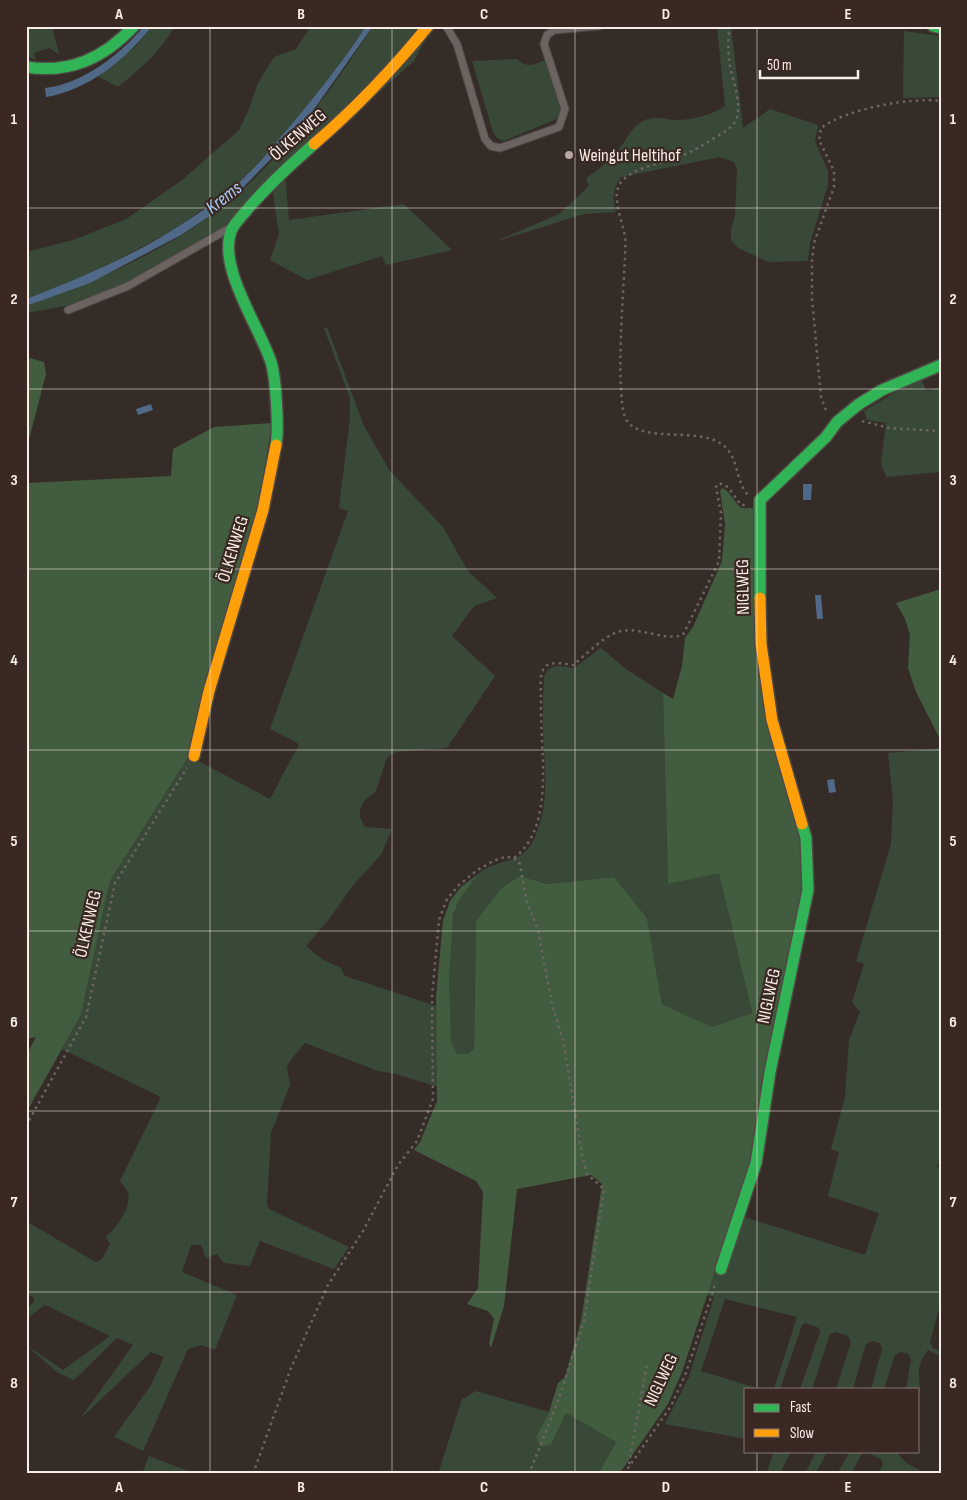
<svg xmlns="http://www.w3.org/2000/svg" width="967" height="1500" font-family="'Sofia Sans Condensed',sans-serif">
<rect width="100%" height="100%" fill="#352c28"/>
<path fill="#394937" d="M26 26H52L59 54 49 48 34 53 36 60 26 56Z
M152 26H175C160 52 141 68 118 87L97 76 136 46Z
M311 26H366L325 85 291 126 256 167 219 197 177 228 89 275 26 299V252L73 240 126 219 182 180 239 130 249 109 258 83 274 57 296 49Z
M373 26H422L427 36 414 61 285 175 289 220 404 204 452 250 386 265 382 256 307 280 270 260 279 234 272 188 230 224 126 283 66 306 26 313V306C90 283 155 256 210 216 275 170 330 92 373 26Z
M717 26H731L743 128 770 109 818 125 815 141 828 171V185L810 243 808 261 769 262 738 248 731 240V229L735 216 737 169 734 162 720 157 621 177C613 189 612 198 616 212L584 214 494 242 559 214 589 186 586 178C598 170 609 162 618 150 627 140 630 128 643 121 654 115 665 120 677 120 693 120 711 115 725 106Z
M904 31 941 36V97L903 98Z
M517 59C527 69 534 64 546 60L561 109 560 116 554 120 504 141 497 138 493 132 472 61Z
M327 327 364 426 390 471 443 527 468 571 497 598 474 606 452 636 495 676 447 748 396 752 390 755 386 760 376 791 364 801 360 809V817L365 827 392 829 381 855 354 884 330 918 306 946 322 959 341 968 345 976 436 1006 438 1087 396 1074 378 1071 305 1043 290 1061 287 1067 290 1085 271 1133 267 1204 269 1209 349 1247 334 1269 260 1241 250 1266 224 1263 217 1254 206 1258 201 1245H191L182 1272 237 1295 215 1350 201 1345 188 1349 143 1451 114 1437 151 1385 164 1357 151 1352 80 1419 133 1345 117 1338 74 1380 58 1373 26 1345 63 1370 110 1336 45 1305 26 1319V1309L34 1302 33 1297 26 1293V1221L92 1260 97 1262 102 1259 110 1244 106 1237C116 1228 134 1205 127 1191 126 1188 122 1184 120 1181L161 1097 62 1049 81 1015 110 881 189 756 270 799 299 744 270 729 348 511 339 508 350 418V398L324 328Z
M921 377 926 391 941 387V472L886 477 881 463 886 423 867 420 864 411Z
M601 648 626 669 663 693 668 884 719 872 752 1013 712 1027 662 1004 647 918 614 877 547 884 520 876 476 921 474 1048 469 1054H457C455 1049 451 1045 451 1040 446 1009 447 946 453 915 455 901 468 882 479 873 499 857 522 866 534 839 551 804 544 764 543 726 543 710 543 693 544 677 549 663 561 666 574 668Z
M941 748V1159L937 1166 941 1168V1302L930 1342 933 1348 941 1352V1357L928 1350C911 1373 924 1377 918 1400V1389H906L911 1360 908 1354 901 1352 895 1355 884 1389H871L882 1349 880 1343 872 1341 866 1344 853 1389H836L851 1342 848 1336 836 1332 830 1334 812 1389H800L820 1332 819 1328 806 1323 802 1325 780 1389H774L797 1317 725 1299 701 1371 760 1389H746V1439L665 1424 689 1377 714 1297 706 1295 735 1214 865 1255 879 1213 828 1196 839 1152 831 1149 845 1097 849 1040 860 1012 852 1002 864 964 856 961 891 844 893 801 888 753Z
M476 1391 549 1412 536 1437 551 1445 566 1413 616 1442 598 1474H438L462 1399Z
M774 1451H791L780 1474H766Z
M816 1451H828L815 1474H805Z
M850 1451H896L905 1462 926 1474H878L883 1464 881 1459 866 1452 861 1455 851 1474H837Z
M149 1456 195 1474H142Z"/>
<path fill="#425c3f" d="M26 357 44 362 46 374 26 451Z
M272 423 258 508 189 756 110 881 81 1015 26 1113V1056L36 1037 26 1039V483L171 476 173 449 214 427Z
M722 488C730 491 734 502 741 508H754L757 644 801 839 803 889 751 1161 682 1372 668 1404 619 1474H598L616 1442 566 1413 551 1445 541 1447 536 1437 549 1412 558 1383 565 1377 581 1321 602 1184 591 1175 517 1189 504 1306 491 1348 489 1343 494 1319 488 1311 467 1304 478 1288 483 1192 476 1181 414 1150 420 1142 437 1101 436 997 443 921 450 901 461 887 478 874 459 900 453 914 449 981 451 1042 457 1054H469L474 1048 476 921 502 888 520 876 547 884 614 877 647 918 662 1004 712 1027 752 1013 719 873 668 884 663 693 673 699 682 666 685 638 693 627 722 561 725 524 720 491Z
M941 589V741L916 692 908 668 910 635 905 619 896 603Z"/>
<path fill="#516988" d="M144 26H152C126 59 89 90 46 97L45 88C82 84 120 55 144 26Z
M366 26H373L300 129 225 206 181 235 90 283 26 306V299C108 268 192 229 255 167 266 156 275 143 285 132 314 98 342 63 366 26Z
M151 404 153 410 138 415 136 409Z
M803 484H812L811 500H803Z
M815 595H821L823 619H817Z
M834 779 836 792 829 793 827 780Z"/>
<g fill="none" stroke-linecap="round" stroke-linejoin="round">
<g stroke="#504845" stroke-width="9">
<path id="lane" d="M446 26 457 44 485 139 491 146 500 148 559 127 565 109 544 44 547 35 554 30 599 26
M68 310 128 286 228 229"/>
</g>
<g stroke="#504845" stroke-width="14">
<path id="fast" d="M933 26 941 28
M26 67C70 74 104 58 134 26
M276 445C279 428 276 379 271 362 259 326 216 265 232 229 235 223 241 217 246 211 267 186 289 166 314 144
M760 598V500L826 437 837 422 859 404 882 390 941 365
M721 1269 756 1163 770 1072 808 890 806 838 802 824"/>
</g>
<g stroke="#504845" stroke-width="14">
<path id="slow" d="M314 144C356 108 393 69 428 26
M760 598 761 644 772 720 802 824
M194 756 209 691 263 510 276 445"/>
</g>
<path stroke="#6c6562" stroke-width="2.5" stroke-dasharray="2.5 4" stroke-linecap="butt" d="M730 26C728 37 728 49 729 60 731 77 743 103 736 120 732 128 724 132 716 137 703 145 690 153 676 158 660 164 637 167 624 179 608 193 623 220 625 237 626 243 625 249 625 256 624 285 614 403 627 421 644 444 698 426 723 445 739 457 735 481 748 495
M826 410 821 397 812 298V261L814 243 834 187V171L819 140 821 128C846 109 910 97 941 101
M862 421 889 428 941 431
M514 858 520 864 526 899 538 930 552 1004 563 1040 582 1155 587 1174 604 1189 584 1321 557 1404 529 1474
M26 1126 86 1017 115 883 187 768
M629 1464 647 1363
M253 1474 291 1368 328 1285 363 1231 398 1165 417 1141 433 1099 432 997 439 920 447 899 459 885 476 871 493 861 505 857 514 858C557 826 539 745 541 698 541 689 539 676 544 668 550 660 565 664 573 665 586 655 604 635 621 631 642 627 662 641 683 635L719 561 721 513 716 487 719 483 728 487 741 505H745
M624 1474 671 1406 686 1373 716 1282"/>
<use href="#lane" stroke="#6b6360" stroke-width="7"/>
<use href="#fast" stroke="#30b455" stroke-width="11"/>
<use href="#slow" stroke="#ff9f0a" stroke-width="11"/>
</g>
<path fill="none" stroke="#f9ede8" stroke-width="1" stroke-opacity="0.55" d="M210 26V1474M392 26V1474M575 26V1474M757 26V1389M26 208H941M26 389H941M26 569H941M26 750H941M26 931H941M26 1111H941M26 1292H941M757 1451V1474"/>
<circle fill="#b4a9a5" stroke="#3a2923" stroke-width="2" cx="569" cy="155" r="5"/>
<g text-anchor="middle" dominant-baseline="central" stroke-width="4.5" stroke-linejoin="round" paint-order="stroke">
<g font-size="18" fill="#f9ede8" stroke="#3a2923">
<text transform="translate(298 135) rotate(-41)">ÖLKENWEG</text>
<text transform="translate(233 549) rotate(-73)">ÖLKENWEG</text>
<text transform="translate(743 587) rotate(-91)">NIGLWEG</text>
<text transform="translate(88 924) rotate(-77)">ÖLKENWEG</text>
<text transform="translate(769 996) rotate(-78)">NIGLWEG</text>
<text transform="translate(661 1380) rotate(-65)">NIGLWEG</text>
</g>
<g font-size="18" fill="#f9ede8" stroke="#3a2923" text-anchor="start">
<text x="579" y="155">Weingut Heltihof</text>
</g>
<g font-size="19" font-style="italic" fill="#a9cdfb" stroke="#3a2923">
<text transform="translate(224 198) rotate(-38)">Krems</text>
</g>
</g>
<rect width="967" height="1500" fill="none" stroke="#3a2923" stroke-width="55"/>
<rect x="744" y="1388" width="175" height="65" fill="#3a2923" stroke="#867772"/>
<rect x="754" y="1404" width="25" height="8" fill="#30b455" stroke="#867772"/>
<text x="790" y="1412" font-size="15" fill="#f9ede8">Fast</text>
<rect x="754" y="1429" width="25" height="8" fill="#ff9f0a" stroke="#867772"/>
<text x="790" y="1438" font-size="15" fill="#f9ede8">Slow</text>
<path d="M760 70v8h98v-8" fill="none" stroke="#f9ede8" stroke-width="2.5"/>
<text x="767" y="70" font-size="15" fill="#f9ede8" stroke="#3a2923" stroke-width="4" paint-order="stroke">50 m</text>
<rect x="28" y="28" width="912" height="1444" fill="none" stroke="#f9ede8" stroke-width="2"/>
<g font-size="16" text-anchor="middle" font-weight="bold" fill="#f9ede8">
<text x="119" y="19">A</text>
<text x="301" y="19">B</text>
<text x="484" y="19">C</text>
<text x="666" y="19">D</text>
<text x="848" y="19">E</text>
<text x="14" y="124">1</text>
<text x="953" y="124">1</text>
<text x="14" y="304">2</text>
<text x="953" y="304">2</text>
<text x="14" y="485">3</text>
<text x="953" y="485">3</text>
<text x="14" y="665">4</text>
<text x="953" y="665">4</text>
<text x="14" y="846">5</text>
<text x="953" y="846">5</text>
<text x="14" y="1027">6</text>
<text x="953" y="1027">6</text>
<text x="14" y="1207">7</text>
<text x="953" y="1207">7</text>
<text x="14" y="1388">8</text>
<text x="953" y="1388">8</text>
<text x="119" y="1492">A</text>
<text x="301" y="1492">B</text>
<text x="484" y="1492">C</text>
<text x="666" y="1492">D</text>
<text x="848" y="1492">E</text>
</g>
</svg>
